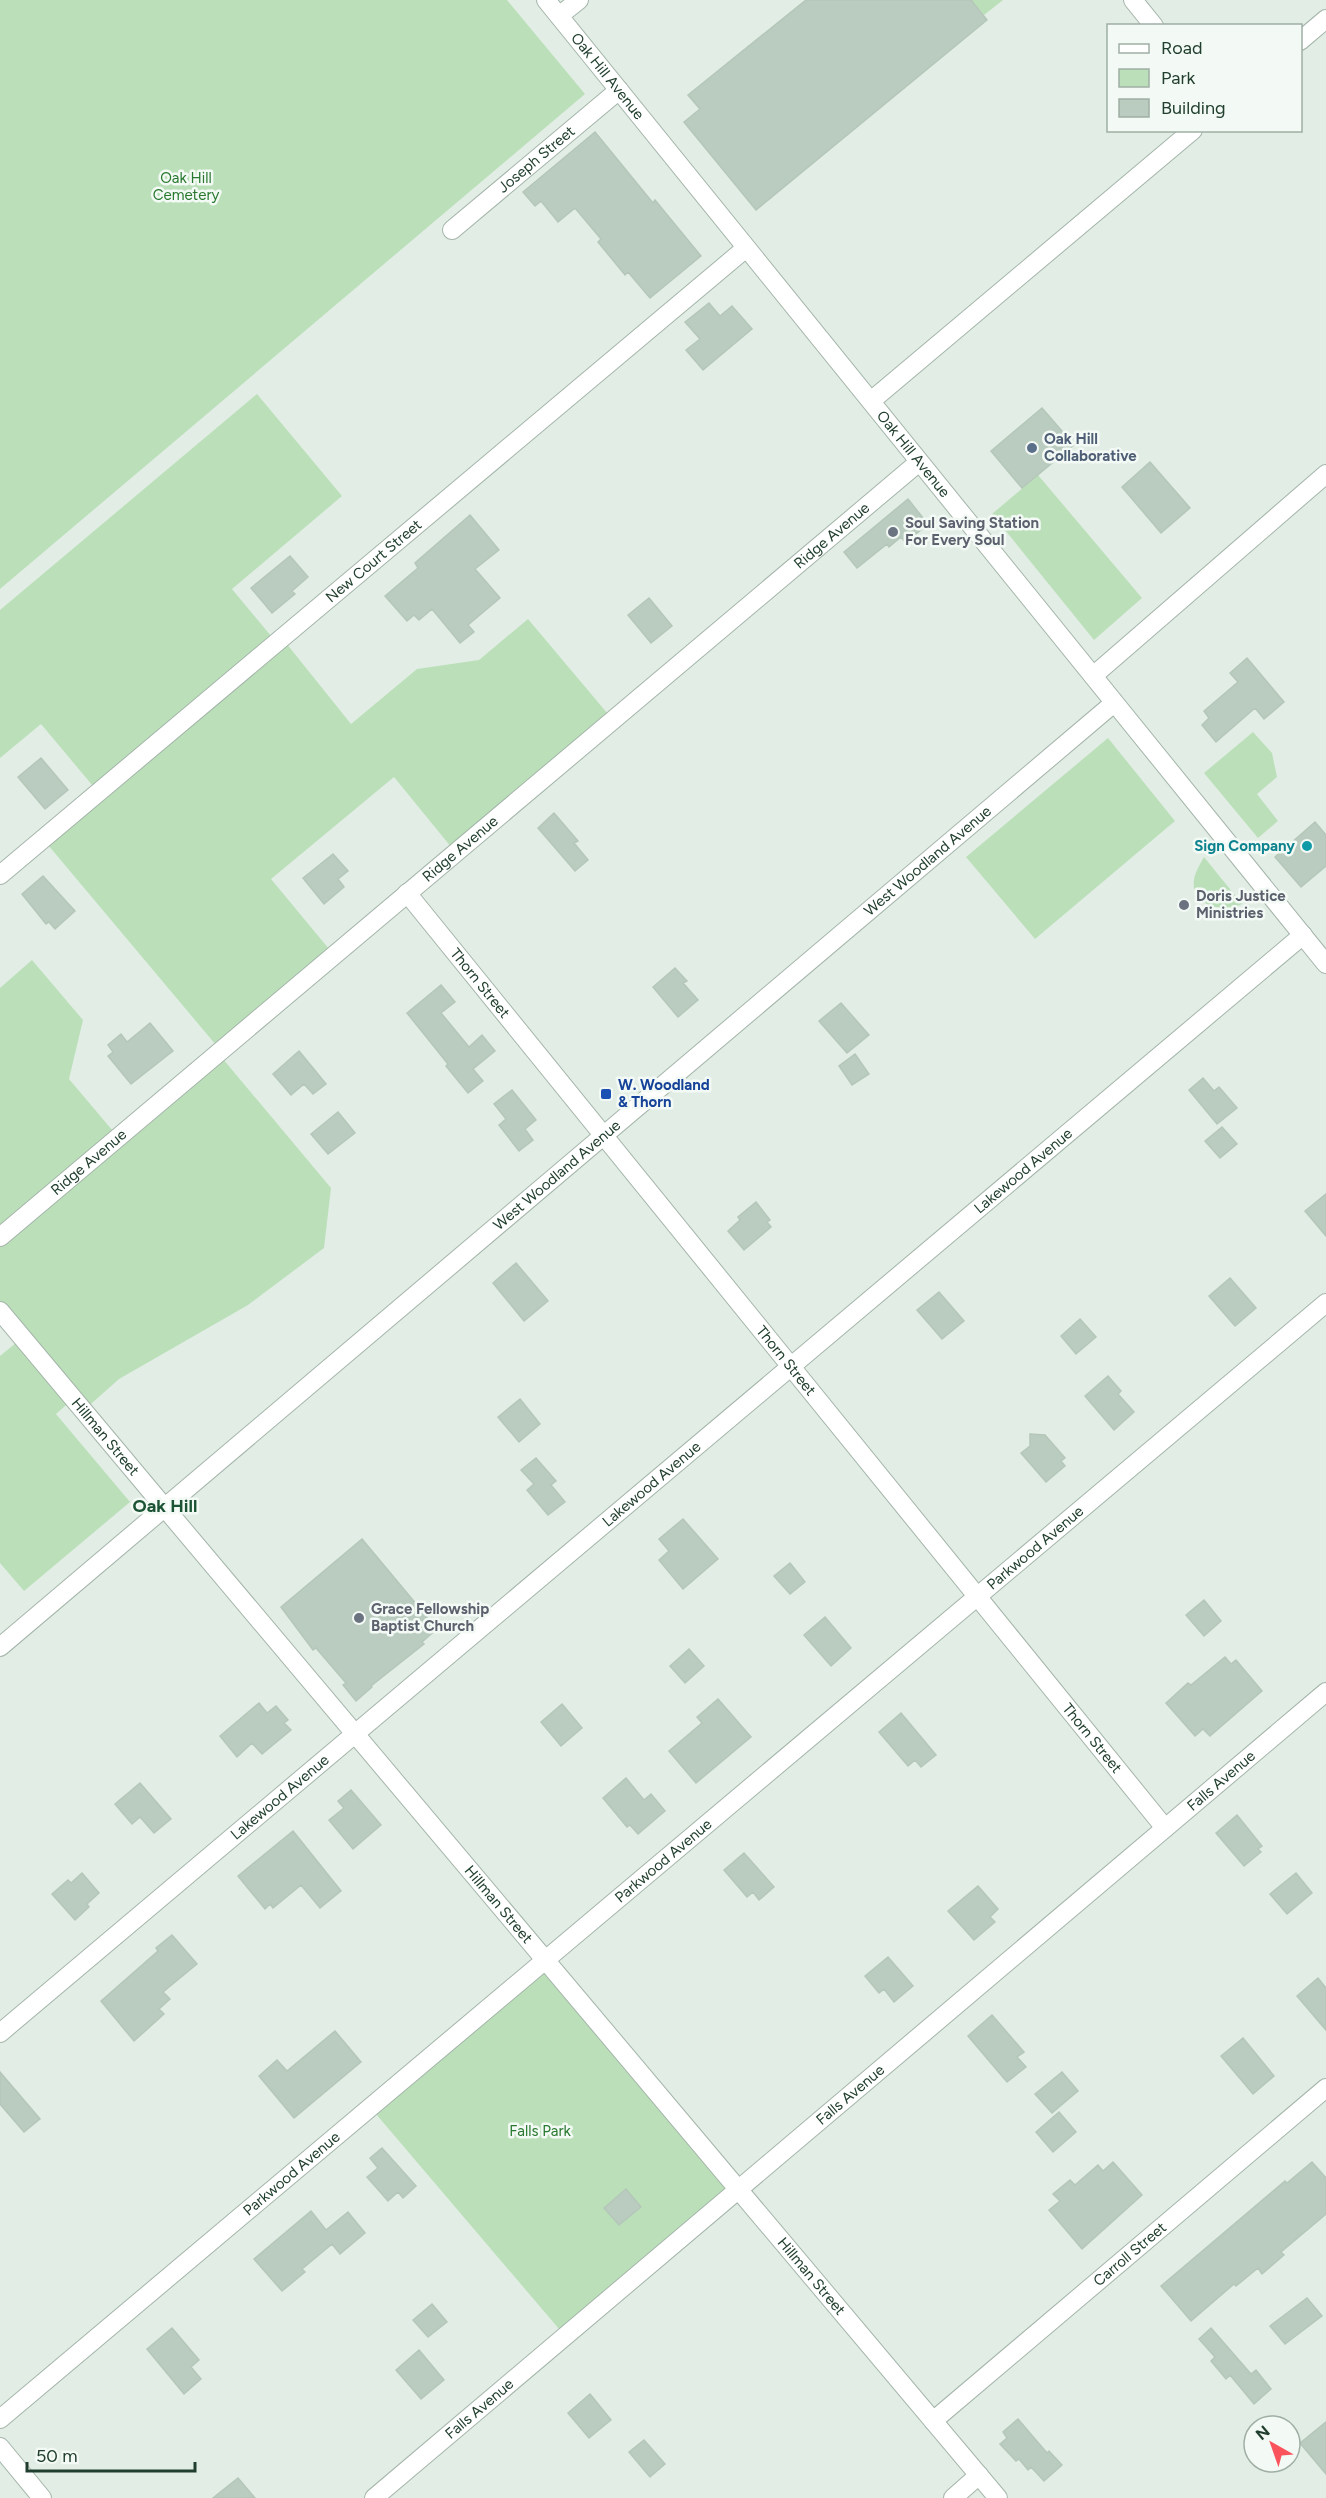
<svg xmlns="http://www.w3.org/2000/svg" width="1326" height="2498" font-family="Figtree,sans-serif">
<rect width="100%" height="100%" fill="#e2ede5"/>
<path fill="#bbe0b9" d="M0 0H507L585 94 0 589Z
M971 0H1003L984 15Z
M257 394 342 496 232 589 276 642 282 638 351 724 417 669 479 660 528 619 613 720 456 853 394 777 271 879 334 955 221 1051 43 839 98 792 41 724 0 758V610Z
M1038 475 1142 598 1094 640 992 514Z
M1253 732 1272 753 1277 777 1257 794 1278 821 1258 838 1204 773Z
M1108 738 1175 821 1035 939 966 857Z
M1204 857 1242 904C1226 912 1200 909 1194 888 1192 877 1199 866 1204 857Z
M32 960 83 1020 69 1079 118 1137 218 1053 331 1188 324 1248 248 1305 119 1379 83 1411 73 1399 56 1414 130 1502 24 1591 0 1563V1356L22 1338 0 1311V988Z
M545 1960 738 2189 565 2336 370 2107Z"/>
<path fill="#bacbbf" stroke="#b4c7b9" stroke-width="1.5" d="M806 0H971L987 20 756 210 684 122 700 109 688 95Z
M595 132 653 203 655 200 701 256 650 298 628 272 625 275 598 242 601 239 575 208 558 222 541 201 535 206 523 192Z
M709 303 720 316 732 306 752 329 703 370 686 350 700 339 685 322Z
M1042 408 1074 445 1022 488 991 451Z
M1150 462 1190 508 1161 533 1122 487Z
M908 499 923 518 918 522 923 528 906 543 901 537 889 547 887 544 857 568 844 552Z
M470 515 499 550 475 569 500 598 468 625 474 632 460 643 432 609 419 620 414 615 407 621 385 596 418 568 415 563Z
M290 556 308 577 292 591 295 594 272 613 251 588Z
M649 598 672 626 651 643 628 615Z
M1247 658 1284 702 1264 719 1255 708 1216 742 1202 725 1209 718 1204 711 1238 682 1230 673Z
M41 758 68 790 45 809 18 777Z
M554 813 578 841 574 843 588 860 575 871 538 828Z
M1315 822 1326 835V866L1301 887 1275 857Z
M333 854 348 871 338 879 344 887 324 904 303 878Z
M43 876 75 911 55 929 49 922 46 924 22 894Z
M675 968 687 981 683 983 698 1000 678 1017 653 987Z
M441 985 455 1002 441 1013 469 1047 482 1035 495 1051 473 1069 483 1081 468 1093 446 1066 448 1064 407 1013Z
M841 1003 869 1035 847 1053 819 1021Z
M150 1023 173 1051 131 1084 108 1056 113 1052 108 1045 121 1034 127 1042Z
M299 1051 326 1084 313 1094 304 1084 291 1095 273 1074Z
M855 1054 869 1074 852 1085 839 1066Z
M1203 1078 1214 1091 1219 1087 1237 1108 1217 1124 1189 1090Z
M512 1090 536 1120 525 1129 533 1140 519 1151 499 1125 506 1119 494 1104Z
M338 1112 355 1133 328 1154 311 1134Z
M1222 1127 1237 1144 1220 1158 1205 1141Z
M1326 1194V1236L1305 1211Z
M756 1202 770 1220 767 1222 771 1227 744 1250 728 1231 740 1220 738 1217Z
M516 1263 548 1301 524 1321 493 1283Z
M1230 1278 1256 1308 1235 1326 1209 1296Z
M939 1292 964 1321 942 1339 917 1310Z
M1080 1319 1096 1337 1076 1354 1061 1336Z
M1108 1376 1121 1391 1118 1394 1134 1412 1114 1430 1085 1396Z
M520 1399 540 1424 519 1442 498 1417Z
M1030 1434 1045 1435 1065 1458 1061 1461 1065 1466 1046 1482 1021 1453 1030 1446Z
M536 1458 556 1481 551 1485 565 1502 548 1515 527 1490 534 1484 521 1470Z
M683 1519 718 1559 683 1589 659 1560 669 1551 659 1539Z
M362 1539 437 1629 422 1642 424 1644 371 1686 372 1687 356 1701 343 1685 346 1683 316 1648 313 1650 281 1607Z
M790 1563 805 1582 790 1594 774 1576Z
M1204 1600 1221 1621 1204 1636 1186 1615Z
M825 1617 851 1648 831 1666 804 1635Z
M689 1649 704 1666 685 1683 670 1666Z
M1225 1657 1231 1664 1236 1660 1262 1691 1210 1736 1203 1729 1195 1736 1166 1703 1188 1683 1191 1685Z
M718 1699 751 1737 696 1783 669 1751 702 1723 697 1717Z
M259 1703 267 1713 276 1706 288 1720 284 1723 291 1730 262 1754 252 1743 237 1757 220 1736Z
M562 1704 582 1728 561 1746 541 1722Z
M901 1713 936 1755 921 1767 915 1760 908 1766 879 1732Z
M626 1778 644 1800 651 1794 665 1811 638 1834 630 1825 627 1827 603 1798Z
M140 1783 171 1819 154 1833 140 1817 132 1824 115 1804Z
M351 1790 381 1825 353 1849 329 1820 344 1808 338 1801Z
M1237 1815 1262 1846 1258 1849 1261 1852 1244 1866 1216 1833Z
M293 1831 341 1891 320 1908 301 1885 273 1908 270 1904 265 1909 238 1876Z
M744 1853 774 1887 759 1900 753 1892 747 1897 724 1870Z
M82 1873 99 1893 87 1904 89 1907 75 1920 52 1894 68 1880 71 1883Z
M1296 1873 1312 1893 1287 1914 1270 1894Z
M978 1886 998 1909 990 1917 995 1922 974 1940 948 1911Z
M172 1935 197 1964 163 1992 170 1999 159 2009 164 2014 134 2041 101 2001 158 1951 156 1948Z
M888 1957 913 1986 894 2002 884 1989 879 1993 865 1976Z
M1318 1978 1326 1988V2030L1297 1996Z
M992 2015 1024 2052 1017 2057 1026 2067 1007 2082 968 2036Z
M335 2031 361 2062 294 2118 259 2076 277 2060 287 2071Z
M1243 2038 1274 2076 1253 2094 1221 2056Z
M0 2072 40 2119 24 2132 0 2104Z
M1062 2072 1078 2091 1052 2113 1035 2094Z
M1059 2112 1076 2132 1053 2152 1036 2132Z
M382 2148 416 2186 403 2198 398 2192 388 2201 367 2177 378 2168 370 2158Z
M1113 2162 1142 2195 1082 2249 1049 2210 1060 2201 1053 2194 1070 2180 1075 2185 1098 2165 1103 2171Z
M1312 2162 1326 2178V2214L1281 2252 1284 2255 1262 2274 1258 2268 1236 2286 1234 2284 1191 2321 1161 2286 1285 2181 1287 2183Z
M626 2189 641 2207 619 2225 604 2208Z
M311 2211 326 2230 348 2212 365 2233 340 2254 332 2244 302 2269 305 2272 282 2291 254 2259Z
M1307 2298 1322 2316 1285 2344 1270 2326Z
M432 2304 447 2322 428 2337 413 2320Z
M172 2328 199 2360 191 2367 201 2379 184 2394 147 2349Z
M1211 2328 1251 2374 1256 2370 1271 2389 1254 2404 1230 2375 1226 2379 1211 2361 1215 2357 1199 2339Z
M419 2350 444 2380 421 2399 396 2370Z
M590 2394 611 2420 589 2438 568 2413Z
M1018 2419 1047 2453 1049 2451 1062 2465 1044 2481 1031 2467 1028 2470 1019 2459 1016 2461 1000 2444 1007 2438 1003 2432Z
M1326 2422V2474L1300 2443Z
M644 2440 665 2464 650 2477 629 2452Z
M238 2478 255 2498H213Z"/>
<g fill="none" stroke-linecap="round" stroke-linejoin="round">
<g stroke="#a4b5aa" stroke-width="20">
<g id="minor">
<path d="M1133 0 1154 26"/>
<path d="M559 16 579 0"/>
<path d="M1300 41 1326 19"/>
<path id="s1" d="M452 230 619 90"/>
<path d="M871 401 1193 130"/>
<path id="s2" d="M0 875 746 248"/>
<path id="s3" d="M407 893 1165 1828"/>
<path id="s4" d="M0 1237 919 462"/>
<path id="s5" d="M0 1311 165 1508"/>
<path id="s6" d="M0 2033 1303 935"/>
<path id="s7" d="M0 2419 1326 1303"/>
<path id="s8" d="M933 2421 1326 2088"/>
<path d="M0 2447 42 2498"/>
<path id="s9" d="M374 2498 1326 1692"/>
<path d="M953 2498 979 2475"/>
</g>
</g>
<g stroke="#a4b5aa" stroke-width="20">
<g id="tertiary">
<path id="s10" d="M546 0 1326 964"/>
<path d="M1093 676 1326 474"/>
<path id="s11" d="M165 1508 998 2498"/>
<path id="s12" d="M0 1647 1114 703"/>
</g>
</g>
<use href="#minor" stroke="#fff" stroke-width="18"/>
<use href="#tertiary" stroke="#fff" stroke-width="18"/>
</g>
<circle fill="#5c6f8a" stroke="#f3f9f4" stroke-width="2" cx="1032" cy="448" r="6"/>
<g fill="#6b7280" stroke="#f3f9f4" stroke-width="2">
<circle cx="893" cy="532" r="6"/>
<circle cx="1184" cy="905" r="6"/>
<circle cx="359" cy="1618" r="6"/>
</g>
<circle fill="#0f9aa8" stroke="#f3f9f4" stroke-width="2" cx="1307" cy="846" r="6"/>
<rect fill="#1a4fb4" stroke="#f3f9f4" stroke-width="2" x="600" y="1088" width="12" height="12" rx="3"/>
<g text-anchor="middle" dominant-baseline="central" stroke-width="5" stroke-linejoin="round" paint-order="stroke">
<g font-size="15" fill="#213f2e" stroke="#f3f9f4">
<text stroke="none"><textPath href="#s10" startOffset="98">Oak Hill Avenue</textPath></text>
<text stroke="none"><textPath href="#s1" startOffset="110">Joseph Street</textPath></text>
<text stroke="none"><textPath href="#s10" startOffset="584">Oak Hill Avenue</textPath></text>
<text stroke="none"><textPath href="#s4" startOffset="1088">Ridge Avenue</textPath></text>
<text stroke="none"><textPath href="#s2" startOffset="488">New Court Street</textPath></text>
<text stroke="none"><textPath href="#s4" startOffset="602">Ridge Avenue</textPath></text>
<text stroke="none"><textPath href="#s12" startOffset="1216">West Woodland Avenue</textPath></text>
<text stroke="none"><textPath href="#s3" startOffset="116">Thorn Street</textPath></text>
<text stroke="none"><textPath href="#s4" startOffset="116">Ridge Avenue</textPath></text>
<text stroke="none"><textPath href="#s6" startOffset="1338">Lakewood Avenue</textPath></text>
<text stroke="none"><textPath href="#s12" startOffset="730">West Woodland Avenue</textPath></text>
<text stroke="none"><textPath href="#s3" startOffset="602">Thorn Street</textPath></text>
<text stroke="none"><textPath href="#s5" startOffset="164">Hillman Street</textPath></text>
<text stroke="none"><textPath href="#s6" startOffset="852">Lakewood Avenue</textPath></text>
<text stroke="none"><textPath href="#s7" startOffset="1353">Parkwood Avenue</textPath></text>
<text stroke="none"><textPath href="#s3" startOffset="1088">Thorn Street</textPath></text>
<text stroke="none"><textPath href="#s9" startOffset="1110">Falls Avenue</textPath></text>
<text stroke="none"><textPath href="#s6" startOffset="366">Lakewood Avenue</textPath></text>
<text stroke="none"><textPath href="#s7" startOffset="867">Parkwood Avenue</textPath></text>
<text stroke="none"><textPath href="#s11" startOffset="518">Hillman Street</textPath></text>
<text stroke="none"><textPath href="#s9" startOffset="624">Falls Avenue</textPath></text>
<text stroke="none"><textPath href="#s7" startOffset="381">Parkwood Avenue</textPath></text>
<text stroke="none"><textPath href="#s8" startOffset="258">Carroll Street</textPath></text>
<text stroke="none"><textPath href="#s11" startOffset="1004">Hillman Street</textPath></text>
<text stroke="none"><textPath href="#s9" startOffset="138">Falls Avenue</textPath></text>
</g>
<g font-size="15" fill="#28792f" stroke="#f3f9f4">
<text x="186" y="178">Oak Hill<tspan x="186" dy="17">Cemetery</tspan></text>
<text x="540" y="2131">Falls Park</text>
</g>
<g font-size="15" font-weight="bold" fill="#4e5e75" stroke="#f3f9f4" text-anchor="start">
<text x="1044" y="439">Oak Hill<tspan x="1044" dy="17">Collaborative</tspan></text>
</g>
<g font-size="15" font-weight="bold" fill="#5b616d" stroke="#f3f9f4" text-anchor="start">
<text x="905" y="523">Soul Saving Station<tspan x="905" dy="17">For Every Soul</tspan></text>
<text x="1196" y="896">Doris Justice<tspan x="1196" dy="17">Ministries</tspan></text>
<text x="371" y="1609">Grace Fellowship<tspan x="371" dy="17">Baptist Church</tspan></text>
</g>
<g font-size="15" font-weight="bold" fill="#0d838f" stroke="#f3f9f4" text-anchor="end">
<text x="1295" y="846">Sign Company</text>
</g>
<g font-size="15" font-weight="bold" fill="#164399" stroke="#f3f9f4" text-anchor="start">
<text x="618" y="1085">W. Woodland<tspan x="618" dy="17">&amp; Thorn</tspan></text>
</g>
<g font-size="18" font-weight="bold" fill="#1b5334" stroke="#f3f9f4">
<text x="165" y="1506">Oak Hill</text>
</g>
</g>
<rect x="1107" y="24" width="195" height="108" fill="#f3f9f4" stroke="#9fafa5" stroke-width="1.5"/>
<rect x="1119" y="44" width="30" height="9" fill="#ffffff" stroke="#9fafa5" stroke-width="1.5"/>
<text x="1161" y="54" font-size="18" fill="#213f2e">Road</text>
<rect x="1119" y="69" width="30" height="18" fill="#bbe0b9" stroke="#9fafa5" stroke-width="1.5"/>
<text x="1161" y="84" font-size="18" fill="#213f2e">Park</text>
<rect x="1119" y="99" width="30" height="18" fill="#bacbbf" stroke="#9fafa5" stroke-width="1.5"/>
<text x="1161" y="114" font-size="18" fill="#213f2e">Building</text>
<g transform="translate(1272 2444) rotate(320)"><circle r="28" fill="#f3f9f4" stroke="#9fafa5" stroke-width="1.5"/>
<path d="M0-4.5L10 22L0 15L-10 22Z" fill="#fa535c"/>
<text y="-9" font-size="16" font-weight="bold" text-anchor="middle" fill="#213f2e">N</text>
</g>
<path d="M27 2462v9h168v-9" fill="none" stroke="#213f2e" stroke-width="3"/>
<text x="36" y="2462" font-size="18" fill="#213f2e" stroke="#f3f9f4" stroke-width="4.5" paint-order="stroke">50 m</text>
</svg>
